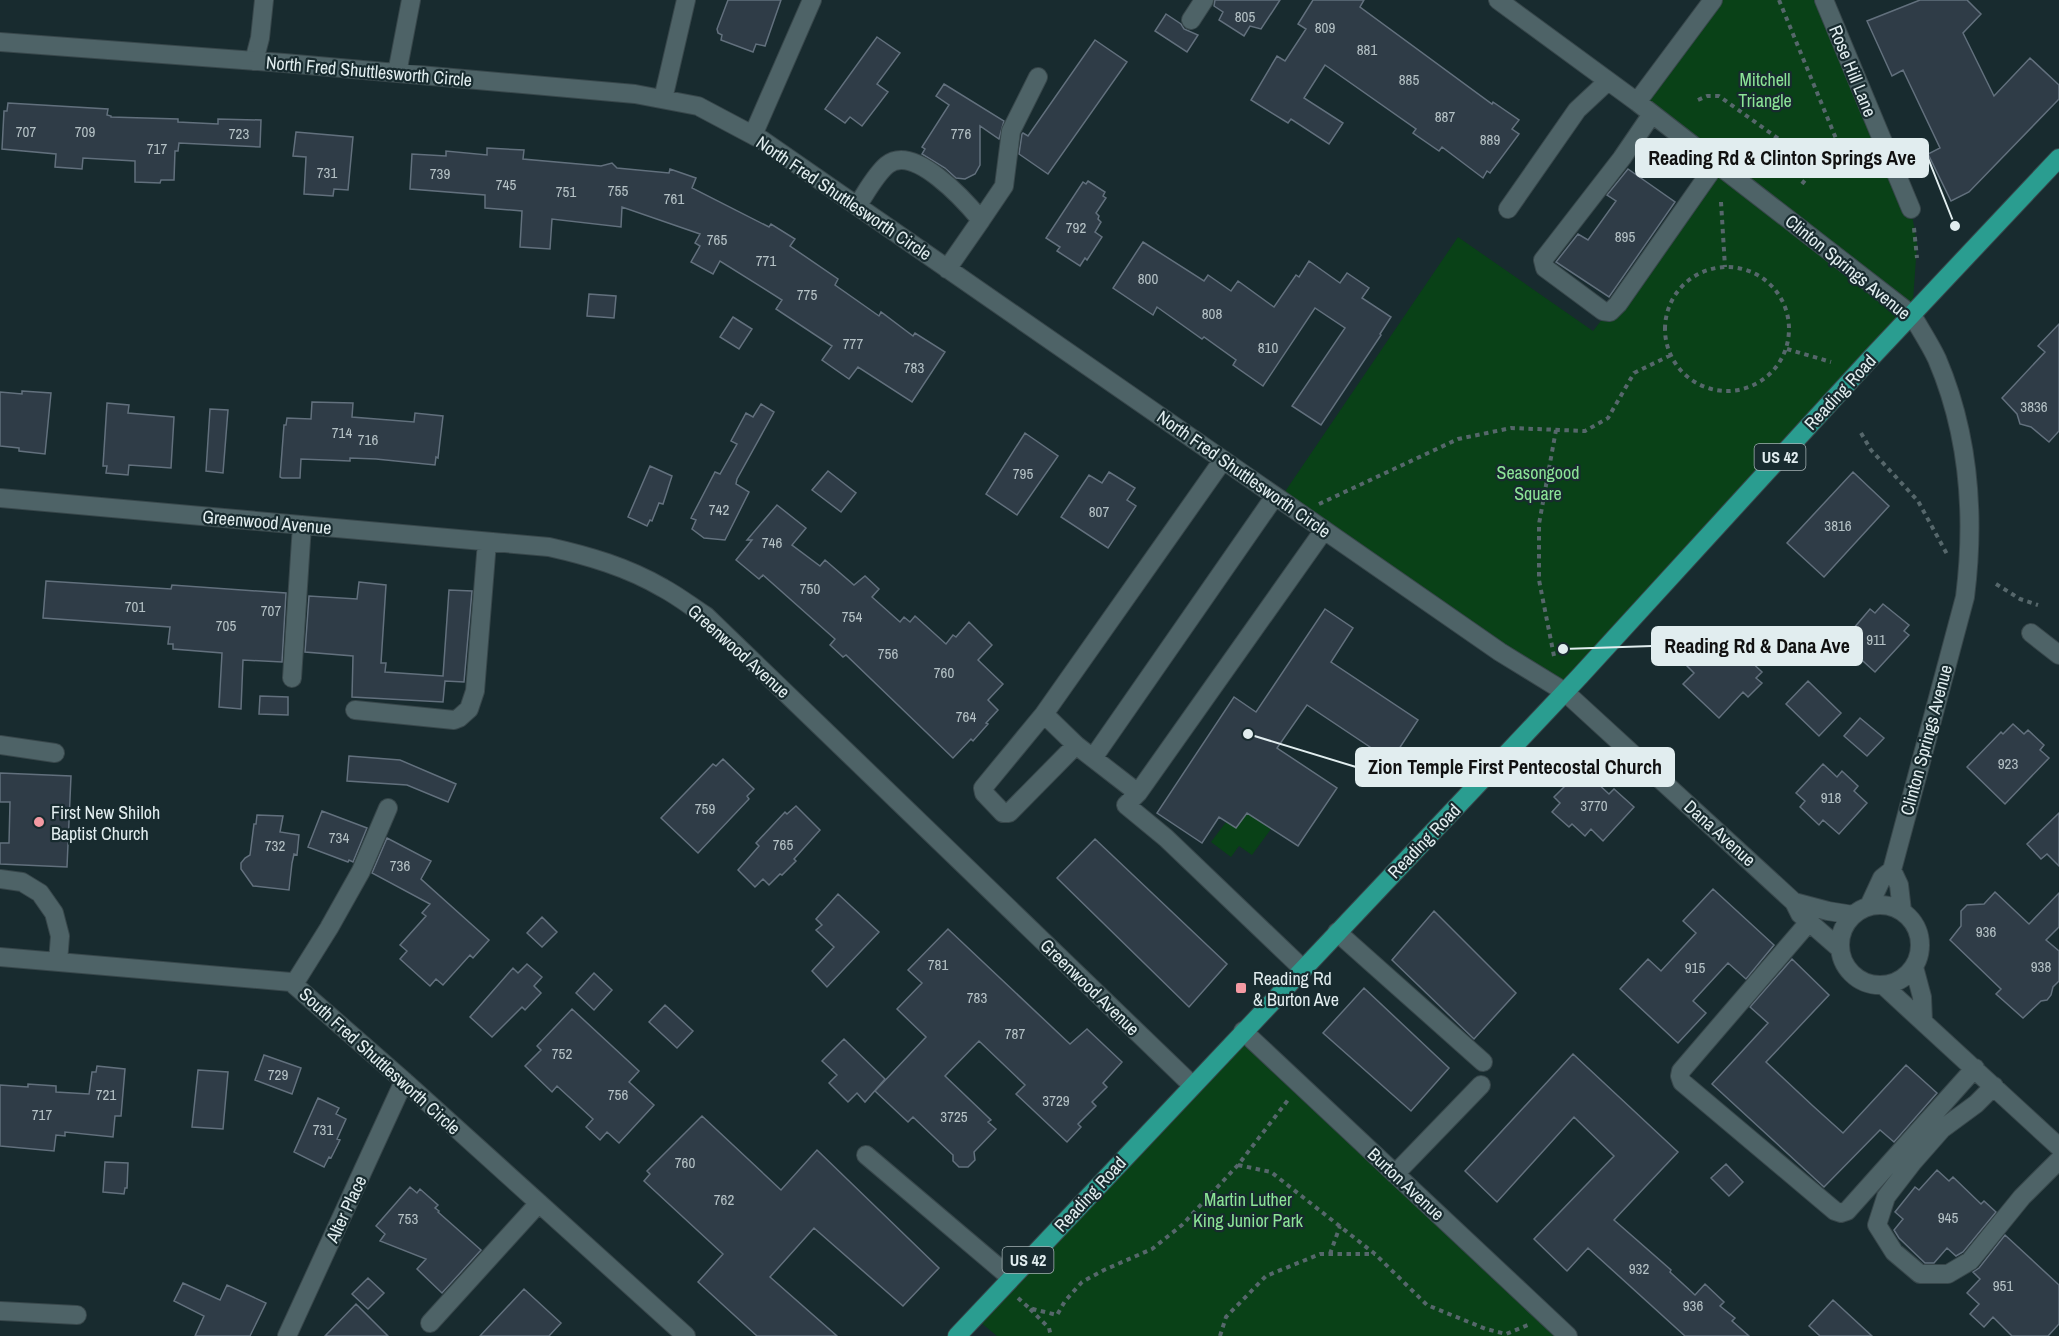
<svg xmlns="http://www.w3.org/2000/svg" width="2059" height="1336" font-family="'Archivo Narrow',sans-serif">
<rect width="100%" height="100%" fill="#182b2f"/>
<path fill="#094117" d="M1713 0H1824L1911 209 1917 244 1912 315 1565 692 1280 499 1458 237 1593 331 1721 168 1637 102Z
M1247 813 1271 829 1252 855 1239 846 1231 857 1211 842 1226 822 1236 828Z
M1243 1031 1561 1336H997L974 1317Z"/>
<path fill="#2f3c47" stroke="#62707d" stroke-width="1.5" d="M728 0H781L765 46 756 44 753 52 721 40 722 35 718 33 717 29Z
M1215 0H1280L1261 29 1250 26 1244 36 1219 20 1223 12 1214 6Z
M1313 0H1364L1360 7 1492 104 1493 102 1519 120 1512 129 1519 134 1490 173 1487 171 1483 178 1442 147 1439 151 1413 133 1416 129 1325 65 1304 98 1343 123 1329 144 1291 119 1288 123 1251 100 1277 56 1285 61 1306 29 1298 24Z
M1920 0H1967L1981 14 1963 33 1994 96 2030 58 2059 85V99L1969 192 1951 201 1928 154 1940 148 1903 70 1892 76 1867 21Z
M1166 14 1181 24 1184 29 1198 35 1187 52 1155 31Z
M877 37 900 53 877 84 888 92 862 126 850 117 845 123 825 109Z
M1095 40 1127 62 1048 174 1019 154 1022 134 1023 133 1028 136Z
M944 84 1004 121 999 139 980 126V165L975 174 965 179 956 178 945 168 922 154 925 149 922 147 949 105 936 96Z
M8 103 108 109 107 115 111 116V117L178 119V122L218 124V119L261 120 260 147 179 143 178 151H175L174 180H161L160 183 135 182V161L83 158 82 169 55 167 56 154 2 149 4 111H7Z
M296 132 353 137 348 190 334 189 333 196 304 194 306 157 293 156Z
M487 148 524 150 523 159 601 166 612 163 617 168 669 173 670 169 696 178 692 188 769 227 771 224 795 239 790 246 838 279 835 285 879 316 881 312 913 336 915 333 945 352 912 402 858 367 849 379 822 360 832 346 776 309 782 300 720 261 713 274 691 262 700 246 695 243 700 234 622 207 621 227 552 219 550 249 520 247 522 211 485 208V195L410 189 412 154 446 156V151L487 155Z
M1628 169 1675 202 1609 297 1556 262 1578 234 1588 240 1616 201 1607 195Z
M1088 181 1105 192 1103 196 1106 198 1096 213 1099 216 1098 219 1101 222 1095 232 1102 237 1087 260 1085 258 1080 266 1057 251 1060 247 1046 238 1083 182 1086 184Z
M1143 242 1204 281 1208 275 1231 291 1238 281 1274 307 1296 275 1299 277 1309 261 1340 283 1347 273 1369 288 1362 298 1391 317 1380 334 1381 335 1321 425 1292 406 1345 328 1315 308 1263 386 1233 365 1236 360 1204 337 1202 339 1157 307 1153 315 1113 288Z
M589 294 616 296 614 318 587 316Z
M733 317 752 329 739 349 720 337Z
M2059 324V431L2049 442 2031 427 2020 424 2017 414 2002 398 2045 352 2038 346Z
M22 391 51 393 45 454 19 451V448L0 446V392L22 394Z
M312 402 353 403 352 417 414 422 415 413 443 416 438 458 436 457 435 465 376 459 350 458V461L301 459 300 478H282L280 477 284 425H286L287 418 311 419Z
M107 403 129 405 128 413 174 417 171 468 129 465 128 475 106 473 107 466H103Z
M761 404 774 412 737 479 736 484 749 492 725 540 704 538 692 529 696 520 691 518 715 472 720 474 737 444 731 441 746 413 753 417Z
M210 409 228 410 223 473 206 471Z
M1025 433 1058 456 1017 515 986 494Z
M650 466 672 476 663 504 659 503 652 521 650 520 647 526 628 517Z
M828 471 856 493 841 512 812 490Z
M1109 472 1135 488 1127 500 1136 506 1108 548 1061 517 1089 475 1102 483Z
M1853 472 1889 506 1824 577 1787 543Z
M777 505 806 528 792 545 820 566 825 560 854 585 865 576 879 589 872 597 900 622 904 617 910 622 915 616 946 644 953 635 956 637 969 622 992 645 978 660 1003 684 988 700 998 710 986 723 988 724 973 741 971 739 953 758 846 655 843 657 830 645 835 639 763 575 759 579 736 560 752 540H747Z
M46 581 171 589 172 585 286 593 282 662 243 660 241 709 219 707 222 653 173 649V644H168L170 627 43 618Z
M359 582 386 585 381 663H386L385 672 443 676 449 590 472 591 464 682 445 681 443 702 352 697 353 656 305 652 309 596 357 599Z
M1883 604 1909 625 1904 631 1909 635 1875 672 1842 642 1870 609 1875 613Z
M1325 609 1353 628 1331 662 1418 720 1391 761 1307 705 1277 748 1337 788 1298 846 1247 813 1236 828 1219 817 1202 843 1157 813 1234 697 1256 712Z
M1726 638 1762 672 1756 678 1762 683 1748 697 1743 692 1719 718 1683 684 1694 673 1684 663 1698 649 1707 658Z
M1808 681 1841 713 1819 736 1786 704Z
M260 696 288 697V715L259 714Z
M1860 718 1884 738 1867 756 1844 736Z
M2013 724 2024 734 2028 730 2044 745 2040 750 2049 758 2005 804 1967 767 2001 732 2003 734Z
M349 756 400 760 456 784 448 802 407 785 347 781Z
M723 759 754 789 747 796 749 799 698 853 661 818 713 764 716 766Z
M1823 764 1837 777 1842 771 1858 786 1854 791 1867 803 1839 834 1823 820 1819 825 1800 807 1805 801 1796 793Z
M1582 769 1609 794 1614 789 1634 807 1603 841 1591 829 1585 836 1572 824 1569 827 1552 812 1560 803 1554 797Z
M0 773 71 776 67 867 0 864V843H9L10 802H0Z
M796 806 820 830 794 859 796 861 782 875 780 874 769 885 763 879 755 887 738 870 759 846 756 843 785 812 787 814Z
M322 811 367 828 353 862 349 860 348 862 308 847Z
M2059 813V866L2047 854 2041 859 2027 844Z
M257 815 283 816 280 832 299 835 297 855 294 854 292 863 289 890 253 886 241 869V863L245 858 250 855 254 824H256Z
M387 838 431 861 421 879 489 940 473 958 470 955 443 985 436 979 430 986 400 959 407 951 400 945 426 916 422 913 430 904 372 873Z
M1095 839 1227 964 1189 1007 1057 878Z
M1713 889 1774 945 1746 979 1728 963 1693 1001 1706 1013 1678 1043 1620 989 1648 959 1661 971 1696 933 1683 921Z
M1995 892 2029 924 2059 893V927L2046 940 2059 951V981L2053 987 2051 995 2047 1000 2041 1001 2023 1018 1996 994 2001 989 1950 940 1961 926V911L1967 905 1984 904Z
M838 894 879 932 827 987 812 971 834 947 816 930 822 925 816 919Z
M1434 911 1516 993 1474 1039 1392 960Z
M542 917 557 932 542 947 527 933Z
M948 929 1070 1044 1087 1029 1122 1062 1103 1083 1107 1087 1092 1102 1096 1106 1078 1124 1081 1127 1067 1142 1016 1094 1025 1085 979 1041 945 1076 991 1120 988 1122 996 1129 974 1152 975 1160 968 1167H959L953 1161V1155L913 1117 908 1122 875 1091 926 1037 897 1009 922 983 908 970Z
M1792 959 1829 995 1766 1062 1813 1106 1843 1133 1906 1065 1937 1093 1894 1142 1880 1130 1824 1187 1712 1084 1768 1023 1750 1007Z
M527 964 542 977 534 986 541 993 525 1010 522 1007 492 1037 470 1017 513 968 518 973Z
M594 973 612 990 594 1010 576 993Z
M1364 988 1449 1068 1411 1111 1323 1033Z
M665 1005 693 1031 677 1048 649 1022Z
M572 1009 639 1071 629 1082 654 1105 619 1143 607 1132 600 1140 586 1127 593 1119 557 1086 552 1092 525 1066 541 1050 537 1046Z
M844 1039 885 1079 865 1102 857 1093 848 1102 829 1083 837 1075 822 1061Z
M1573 1054 1678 1152 1614 1220 1671 1270 1670 1272 1695 1295 1705 1284 1724 1302 1720 1306 1735 1318 1732 1321 1749 1336H1685L1588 1248 1567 1271 1534 1239 1614 1156 1574 1117 1497 1202 1465 1171Z
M264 1055 301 1068 292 1094 255 1080Z
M97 1066 125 1069 121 1116H115L113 1137 65 1132V1136L56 1135 54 1151 0 1146V1085L28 1087V1084L56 1086V1092L89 1094 92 1072H96Z
M198 1070 228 1072 223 1129 192 1127Z
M318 1098 339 1108 336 1114 346 1119 337 1139 340 1140 331 1158 329 1157 324 1167 294 1152Z
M702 1116 781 1190 817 1150 939 1268 903 1306 814 1228 770 1277 837 1336H757L698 1282 723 1254 644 1181 650 1174 647 1171Z
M105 1162 128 1163 127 1188H125L124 1194 103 1192Z
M1726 1164 1743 1182 1729 1196 1711 1178Z
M1937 1170 1949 1181 1953 1177 1981 1204 1984 1201 1996 1212 1963 1252 1956 1256 1947 1248 1934 1263H1925L1899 1238 1894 1230 1903 1219 1895 1212 1915 1187 1919 1190Z
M410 1187 417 1193 420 1189 438 1205 435 1208 439 1211 438 1212 481 1250 442 1293 417 1269 426 1259 380 1241 385 1234 376 1226Z
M2005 1235 2059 1285V1324L2048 1336H2012L1993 1317 1984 1327 1970 1314 1979 1304 1967 1293 1980 1279 1973 1272 1979 1268Z
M368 1278 384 1293 368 1309 352 1294Z
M183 1283 220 1300 227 1285 266 1303 250 1336H195L204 1316 174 1301Z
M524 1289 561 1323 549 1336H480Z
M1833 1300 1872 1336H1820L1809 1326Z
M356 1304 388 1336H325Z"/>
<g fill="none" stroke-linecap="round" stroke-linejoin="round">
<g stroke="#38474b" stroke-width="20">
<path id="minor" d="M1498 0 1637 102 1912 315C1920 329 1930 344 1937 359 1969 434 1975 517 1965 597L1892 870 1882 878 1869 906
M1824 0 1911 209
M1191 20 1204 0
M0 42 284 63 635 94 698 106 762 140 1500 652 1565 692 1794 902 1800 914 1839 948
M254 61 260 38 264 0
M397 73 411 0
M663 99 686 0
M1637 102 1713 0
M1652 114 1622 158 1543 260 1545 268 1603 311 1610 312 1618 304 1716 164
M753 135 812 0
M857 206C866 193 875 175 887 165 914 143 966 202 981 220L947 269
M1508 209 1577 110 1608 81
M981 220 1004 186 1011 131 1038 77
M0 498 549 547C589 556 627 567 663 588 678 596 692 607 706 616L1192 1085
M2031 633 2059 655
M292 678 302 525
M355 710 454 720 459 718 469 709 475 691 487 542
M1044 714 1076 745 1138 793
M0 745 55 753
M1076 745 1009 813H1003L984 793 983 788 1044 714 1223 460
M1093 758 1275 496
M1892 870 1899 885 1902 911
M0 879 22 882 40 893 54 913 60 936 58 962
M1794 902 1828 911 1853 915
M1840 945a40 40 0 1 1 80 0a40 40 0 1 1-80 0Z
M1809 922 1681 1071 1680 1076 1682 1082 1835 1211 1841 1213 1847 1211 1975 1068
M1337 932 1483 1062
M0 957 291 982 404 1081 686 1336
M1914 967 1922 997 1923 1021
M1303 969 1166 838 1126 805 1138 793 1324 530
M294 984 329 928 361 871 388 808
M1884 986 2059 1147
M1243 1031 1568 1336
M1994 1086 1976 1104 1942 1129 1913 1162 1886 1197 1877 1225 1894 1252 1920 1274H1948L1970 1261 2022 1197 2059 1160
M866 1155 1011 1278
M1395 1174 1481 1085
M0 1311 77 1315
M430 1323 539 1203
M287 1336 404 1081"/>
</g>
<g stroke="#38474b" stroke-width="20">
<path id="major" d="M957 1336 1580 676 1870 359 2059 158"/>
</g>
<path stroke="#56676b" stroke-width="4" stroke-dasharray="4.5 4.5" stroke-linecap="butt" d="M1779 0 1837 141 1836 151
M1698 100 1707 96H1719L1808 160H1821L1852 144
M1802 184 1820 161
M1721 202 1725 267
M1914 228 1917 258
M1665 329a62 62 0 1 1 124 0a62 62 0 1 1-124 0Z
M1787 349 1831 362
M1861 433 1871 450 1918 501 1948 556
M1319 504 1458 439 1511 428 1585 431 1608 418 1634 373 1671 355
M1996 584 2020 599 2038 605
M1554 656 1539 580V524L1556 430
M1238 1165 1271 1172 1375 1254 1427 1305 1486 1329 1506 1334 1528 1325
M1330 1254 1340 1226
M1018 1298 1029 1308 1057 1315 1065 1301 1082 1282 1104 1270 1152 1249 1182 1225 1238 1165 1288 1100
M1030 1309 1049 1328 1051 1336
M1220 1336 1226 1317 1266 1276 1320 1254H1375"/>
<use href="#minor" stroke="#4e6367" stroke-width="18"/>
<use href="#major" stroke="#2a9d90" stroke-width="18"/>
</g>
<g fill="#f49aa3" stroke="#182b2f" stroke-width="2">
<circle cx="39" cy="822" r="6"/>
<rect x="1235" y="982" width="12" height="12" rx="3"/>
</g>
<g text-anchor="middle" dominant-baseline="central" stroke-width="4.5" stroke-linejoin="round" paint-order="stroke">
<g font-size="15" fill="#b4c1c5">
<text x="1245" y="16">805</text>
<text x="1325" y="27">809</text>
<text x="1367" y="49">881</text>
<text x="1409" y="79">885</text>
<text x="1445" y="116">887</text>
<text x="26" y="131">707</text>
<text x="85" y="131">709</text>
<text x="239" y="133">723</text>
<text x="961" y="133">776</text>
<text x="1490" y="139">889</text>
<text x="157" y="148">717</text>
<text x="327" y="172">731</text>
<text x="440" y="173">739</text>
<text x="506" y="184">745</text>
<text x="618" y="190">755</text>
<text x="566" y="191">751</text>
<text x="674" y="198">761</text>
<text x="1076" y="227">792</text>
<text x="1625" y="236">895</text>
<text x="717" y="239">765</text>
<text x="766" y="260">771</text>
<text x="1148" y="278">800</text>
<text x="807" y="294">775</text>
<text x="1212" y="313">808</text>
<text x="853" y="343">777</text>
<text x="1268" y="347">810</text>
<text x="914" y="367">783</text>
<text x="2034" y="406">3836</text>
<text x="342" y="432">714</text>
<text x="368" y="439">716</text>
<text x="1023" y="473">795</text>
<text x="719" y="509">742</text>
<text x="1099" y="511">807</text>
<text x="1838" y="525">3816</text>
<text x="772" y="542">746</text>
<text x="810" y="588">750</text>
<text x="135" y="606">701</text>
<text x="271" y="610">707</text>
<text x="852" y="616">754</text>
<text x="226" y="625">705</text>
<text x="1876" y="639">911</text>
<text x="888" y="653">756</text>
<text x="944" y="672">760</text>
<text x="966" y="716">764</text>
<text x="2008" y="763">923</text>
<text x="1831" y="797">918</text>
<text x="1594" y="805">3770</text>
<text x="705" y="808">759</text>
<text x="339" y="837">734</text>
<text x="783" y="844">765</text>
<text x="275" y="845">732</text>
<text x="400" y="865">736</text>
<text x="1986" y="931">936</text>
<text x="938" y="964">781</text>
<text x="2041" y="966">938</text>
<text x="1695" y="967">915</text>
<text x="977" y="997">783</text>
<text x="1015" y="1033">787</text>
<text x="562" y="1053">752</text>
<text x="278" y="1074">729</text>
<text x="106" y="1094">721</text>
<text x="618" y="1094">756</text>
<text x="1056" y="1100">3729</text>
<text x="42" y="1114">717</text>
<text x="954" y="1116">3725</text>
<text x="323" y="1129">731</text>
<text x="685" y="1162">760</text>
<text x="724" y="1199">762</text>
<text x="1948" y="1217">945</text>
<text x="408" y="1218">753</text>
<text x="1639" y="1268">932</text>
<text x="2003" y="1285">951</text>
<text x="1693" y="1305">936</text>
</g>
<g fill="#182b2f" stroke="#a5b3b5" stroke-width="1.5">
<rect x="1754.5" y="444" width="51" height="26" rx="4.5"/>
<rect x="1002.5" y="1247" width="51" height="26" rx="4.5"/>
</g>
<g font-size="16" font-weight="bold" fill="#e1edef">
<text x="1780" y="457">US 42</text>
<text x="1028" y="1260">US 42</text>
</g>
<g font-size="18" fill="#e1edef" stroke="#182b2f">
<text transform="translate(369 71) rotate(5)">North Fred Shuttlesworth Circle</text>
<text transform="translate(1853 71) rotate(68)">Rose Hill Lane</text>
<text transform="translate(844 198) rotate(34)">North Fred Shuttlesworth Circle</text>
<text transform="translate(1848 267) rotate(39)">Clinton Springs Avenue</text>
<text transform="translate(1840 392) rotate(-47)">Reading Road</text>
<text transform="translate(1244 474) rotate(35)">North Fred Shuttlesworth Circle</text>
<text transform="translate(267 522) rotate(5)">Greenwood Avenue</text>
<text transform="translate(739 651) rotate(42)">Greenwood Avenue</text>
<text transform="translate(1926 740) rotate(-75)">Clinton Springs Avenue</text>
<text transform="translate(1720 833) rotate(42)">Dana Avenue</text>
<text transform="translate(1424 841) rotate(-46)">Reading Road</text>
<text transform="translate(1090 987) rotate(44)">Greenwood Avenue</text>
<text transform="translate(380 1061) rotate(42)">South Fred Shuttlesworth Circle</text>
<text transform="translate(1406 1184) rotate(43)">Burton Avenue</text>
<text transform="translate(1090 1194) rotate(-47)">Reading Road</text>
<text transform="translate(346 1209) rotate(-65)">Alter Place</text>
</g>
<g font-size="18" fill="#8ce497" stroke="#182b2f">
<text x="1765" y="79">Mitchell<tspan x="1765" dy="21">Triangle</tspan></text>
<text x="1538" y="472">Seasongood<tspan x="1538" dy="21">Square</tspan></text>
<text x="1248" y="1199">Martin Luther<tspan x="1248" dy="21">King Junior Park</tspan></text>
</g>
<g font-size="18" fill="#e1edef" stroke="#182b2f" text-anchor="start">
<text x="51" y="812">First New Shiloh<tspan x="51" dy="21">Baptist Church</tspan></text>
<text x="1253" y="978">Reading Rd<tspan x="1253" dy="21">&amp; Burton Ave</tspan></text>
</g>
</g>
<path fill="none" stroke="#e1edef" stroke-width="2" d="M1955 226L1928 158M1563 649L1652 646M1248 734L1356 767"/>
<g fill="#e1edef" stroke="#182b2f" stroke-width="2">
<circle cx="1955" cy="226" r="6"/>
<circle cx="1563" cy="649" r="6"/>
<circle cx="1248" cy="734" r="6"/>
</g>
<g fill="#e1edef" stroke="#e1edef" stroke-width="2">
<rect x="1636" y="139" width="292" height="38" rx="6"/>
<rect x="1652" y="627" width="210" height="38" rx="6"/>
<rect x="1356" y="748" width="318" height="38" rx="6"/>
</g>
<g font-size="20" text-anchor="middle" font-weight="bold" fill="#111">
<text x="1782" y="165">Reading Rd &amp; Clinton Springs Ave</text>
<text x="1757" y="653">Reading Rd &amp; Dana Ave</text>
<text x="1515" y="774">Zion Temple First Pentecostal Church</text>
</g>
</svg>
